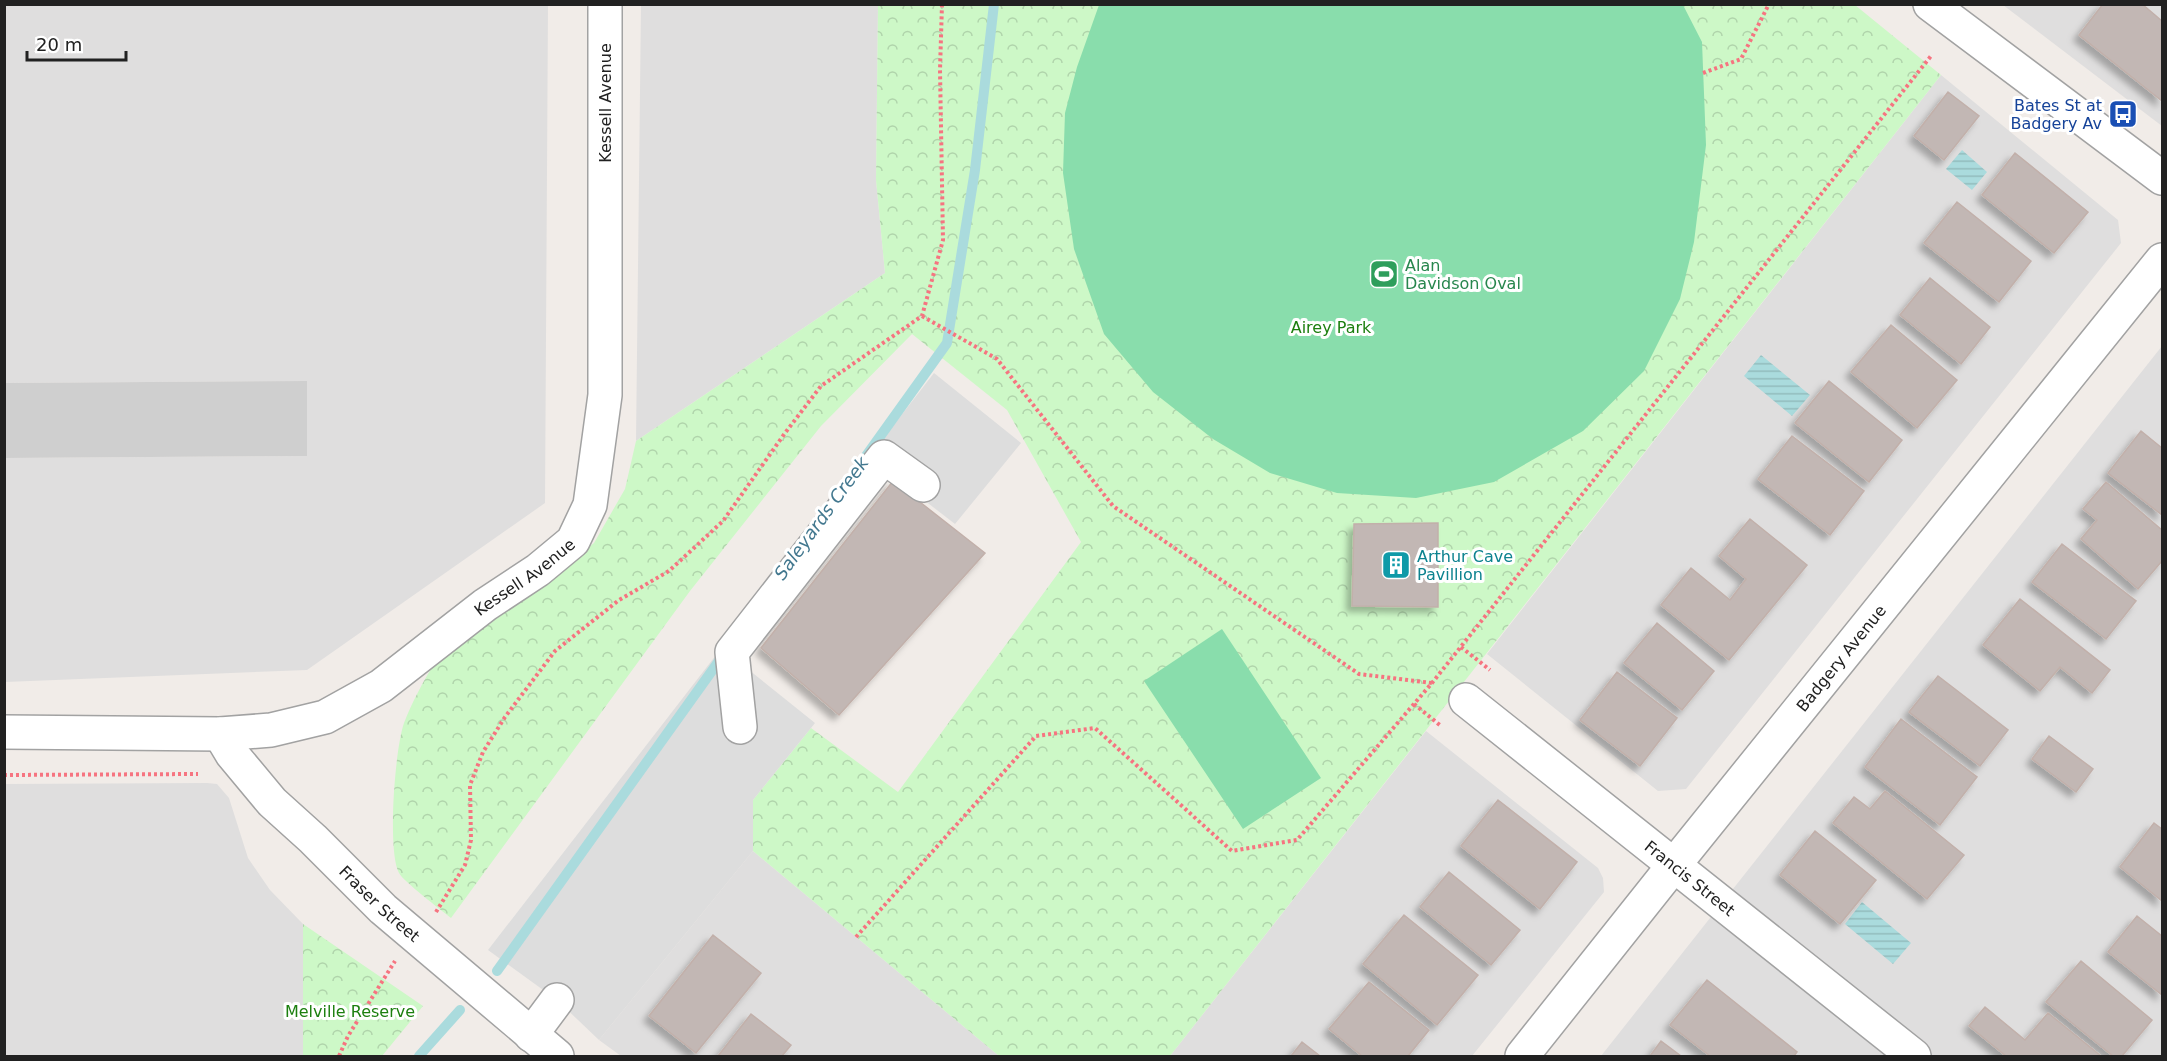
<svg xmlns="http://www.w3.org/2000/svg" width="2167" height="1061" font-family="'DejaVu Sans',sans-serif">
<defs>
<pattern id="park-crowns" width="20" height="18" patternUnits="userSpaceOnUse" patternTransform="scale(1.5)"><rect width="20" height="18" fill="#cdf8c7"/><path d="M2 6a3 3 0 1 1 6 0M12 15a3 3 0 1 1 6 0" fill="none" stroke="#b0d4ab"/></pattern>
<pattern id="water-rules" width="6" height="5" patternUnits="userSpaceOnUse" patternTransform="scale(1.5)"><rect width="6" height="5" fill="#aadbdd"/><path d="M0 2.5h6" fill="none" stroke="#92bcbd"/></pattern>
<filter id="shadow"><feDropShadow dx="-5.5" dy="5.5" stdDeviation="3" flood-color="#0004"/></filter>
</defs>
<rect width="100%" height="100%" fill="#f1ece8"/>
<path fill="#dfdede" d="M5 5H548L545 503 307 670 5 682 4 458 307 456 306 381 5 383Z
M641 5H878L876 180 885 273 636 441Z
M2003 5H2162V126Z
M1941 75 2118 220 2121 243 1686 789 1658 791 1487 654Z
M2162 346V1056H1601Z
M1426 731 1598 868 1603 878 1604 892 1472 1056H1170Z
M207 783 217 784 229 798 248 858 270 890 303 924V1056H5V784Z
M753 851 999 1056H621L599 1040Z"/>
<path fill="#cfcfcf" d="M307 381V456L5 458V383Z"/>
<path fill="url(#park-crowns)" d="M878 5H1855L1941 75 1170 1056H999L753 851V800L811 728 898 792 1081 542 1007 410 912 334 821 426 690 591 451 918C441 910 403 881 399 873 387 851 395 748 404 723 412 702 423 682 435 662L594 543 625 489 636 441 885 273 876 180Z
M303 924 423 1006 382 1056H303Z"/>
<path fill="#89ddac" d="M1099 5H1683L1702 42 1706 145 1694 242 1680 299 1644 371 1583 431 1494 482 1416 498 1337 493 1270 473 1213 439 1153 392 1104 334 1074 249 1063 173 1065 113 1077 67Z
M1222 629 1321 778 1243 829 1144 681Z"/>
<path fill="#ddd" d="M934 373 1021 443 955 524 889 473 739 662 815 723 753 800V851L599 1040 557 1000 488 950Z"/>
<path fill="url(#water-rules)" d="M1962 150 1987 172 1972 190 1946 169Z
M1761 355 1810 395 1792 416 1744 376Z
M1862 902 1911 943 1893 964 1845 924Z"/>
<g fill="none" stroke-linecap="round" stroke-linejoin="round">
<path stroke="#aadbdd" stroke-width="10" d="M866 456 947 343 975 170 994 4
M497 971 724 654
M419 1056 460 1010"/>
</g>
<path fill="#c2b7b4" stroke="#c2b0aa" stroke-width="1.5" filter="url(#shadow)" d="M2103 4H2142L2162 21V101L2079 35Z
M1948 92 1979 116 1944 160 1914 136Z
M2015 153 2088 212 2054 253 1982 195Z
M1957 202 2031 261 1999 302 1924 243Z
M1930 278 1990 327 1961 364 1900 315Z
M1891 325 1957 380 1917 428 1851 372Z
M1829 381 1902 440 1869 482 1795 423Z
M2141 431 2162 448V515L2108 473Z
M1792 436 1864 491 1830 535 1758 479Z
M893 481 985 553 839 715 761 648Z
M2106 482 2162 530V561L2138 589 2081 539 2097 520 2083 509Z
M1750 519 1807 565 1729 660 1661 605 1691 568 1730 600 1746 579 1719 556Z
M1438 523V607L1352 606 1354 524Z
M2062 544 2136 601 2106 639 2032 582Z
M2020 599 2110 670 2092 693 2060 667 2040 691 1983 645Z
M1657 623 1714 671 1682 710 1624 663Z
M1617 672 1677 718 1640 766 1580 720Z
M1938 676 2008 730 1980 766 1909 712Z
M1901 719 1977 777 1940 825 1865 767Z
M2049 736 2093 769 2076 792 2032 759Z
M1885 791 1964 855 1927 899 1833 823 1854 797 1870 809Z
M1498 800 1577 862 1540 909 1461 846Z
M2154 823 2162 829V901L2120 867Z
M1815 831 1876 880 1840 924 1780 875Z
M1449 872 1520 930 1491 965 1420 907Z
M1404 915 1478 975 1437 1025 1363 964Z
M2137 916 2162 936V995L2108 952Z
M713 935 761 973 696 1053 649 1016Z
M2081 961 2152 1020 2122 1056H2113L2046 1002Z
M1707 980 1797 1052 1794 1056H1710L1670 1025Z
M1369 982 1429 1030 1408 1056H1362L1329 1029Z
M1985 1007 2025 1040 2048 1013 2101 1056H2006L1969 1026Z
M751 1014 791 1045 782 1056H718Z
M1661 1041 1681 1056H1650Z
M1302 1042 1320 1056H1291Z"/>
<g fill="none" stroke-linecap="round" stroke-linejoin="round">
<g stroke="#a2a2a2" stroke-width="36">
<g id="minor">
<path d="M1930 4 2162 178"/>
<path id="s1" d="M1466 700 1914 1056"/>
<path d="M740 727 732 652 884 457 923 485"/>
<path id="s2" d="M4 732 220 734 271 730 325 717 381 686 485 605 538 570 573 541 590 505 605 395V4"/>
<path id="s3" d="M220 734 232 754 272 802 313 839 383 909 557 1056"/>
<path d="M531 1035 557 1000"/>
<path id="s4" d="M1522 1056 1674 865 2162 260"/>
</g>
</g>
<path stroke="#f67480" stroke-width="4" stroke-dasharray="3 3" stroke-linecap="butt" d="M1703 73 1741 59 1769 4
M922 316 997 359 1113 506 1359 674 1432 683
M1461 647 1490 670
M1414 704 1441 726
M4 775 198 774
M436 912 465 865 471 840 470 785 483 752 505 717 555 651 619 600 669 571 723 521 785 433 821 386 922 316 943 240 940 70 942 4
M856 937 1036 736 1095 728 1232 851 1297 840 1432 683 1931 56
M339 1056 348 1036 395 961"/>
<use href="#minor" stroke="#fff" stroke-width="33"/>
</g>
<defs>
<g id="bus-square" transform="scale(1.5)"><rect x="-9" y="-9" width="18" height="18" rx="4" fill="#1a4fb4" stroke="#fff"/><path d="M-5-6H5V4H4V6H2V4H-2V6H-4V4H-5ZM-3.5-4V0h7V-4ZM-3.5 1.2v1.5H-2V1.2ZM2 1.2v1.5H3.5V1.2Z" fill="#fff"/></g>
<g id="stadium-square" transform="scale(1.5)"><rect x="-9" y="-9" width="18" height="18" rx="4" fill="#2e9e5b" stroke="#fff"/><path d="M0-5a6.5 5 0 1 0 0 10a6.5 5 0 1 0 0-10ZM-3.5-1.8h7v3.6h-7Z" fill="#fff"/></g>
<g id="building-square" transform="scale(1.5)"><rect x="-9" y="-9" width="18" height="18" rx="4" fill="#0f9aa8" stroke="#fff"/><path d="M-4-6H4V6H1V3H-1V6H-4ZM-2.5-4.3h1.7v1.8h-1.7ZM.8-4.3h1.7v1.8H.8ZM-2.5-1h1.7V.8h-1.7ZM.8-1h1.7V.8H.8Z" fill="#fff"/></g>
</defs>
<g fill-rule="evenodd">
<use href="#bus-square" x="2123" y="114"/>
<use href="#stadium-square" x="1384" y="274"/>
<use href="#building-square" x="1396" y="565"/>
</g>
<g text-anchor="middle" dominant-baseline="central" stroke-width="6" stroke-linejoin="round" paint-order="stroke">
<g font-size="16" fill="#212121" stroke="#fff">
<text transform="translate(605 103) rotate(-90)">Kessell Avenue</text>
<text stroke="none"><textPath href="#s2" startOffset="567">Kessell Avenue</textPath></text>
<text stroke="none"><textPath href="#s4" startOffset="510">Badgery Avenue</textPath></text>
<text stroke="none"><textPath href="#s1" startOffset="286">Francis Street</textPath></text>
<text stroke="none"><textPath href="#s3" startOffset="234">Fraser Street</textPath></text>
</g>
<g font-size="16" fill="#164399" stroke="#fff" text-anchor="end">
<text x="2102" y="105">Bates St at<tspan x="2102" dy="18">Badgery Av</tspan></text>
</g>
<g font-size="16" fill="#27864d" stroke="#fff" text-anchor="start">
<text x="1405" y="265">Alan<tspan x="1405" dy="18">Davidson Oval</tspan></text>
</g>
<g font-size="16" fill="#1c7f0f" stroke="#fff">
<text x="1331" y="327">Airey Park</text>
<text x="350" y="1011">Melville Reserve</text>
</g>
<g font-size="16" fill="#0d838f" stroke="#fff" text-anchor="start">
<text x="1417" y="556">Arthur Cave<tspan x="1417" dy="18">Pavillion</tspan></text>
</g>
<g font-size="18" font-style="italic" fill="#43788f" stroke="#fff">
<text transform="translate(821 518) rotate(-54)">Saleyards Creek</text>
</g>
</g>
<rect width="2167" height="1061" fill="none" stroke="#212121" stroke-width="12"/>
<path d="M27 51v9h99v-9" fill="none" stroke="#212121" stroke-width="3"/>
<text x="36" y="51" font-size="18" fill="#212121" stroke="#ffffff" stroke-width="4.5" paint-order="stroke">20 m</text>
</svg>
